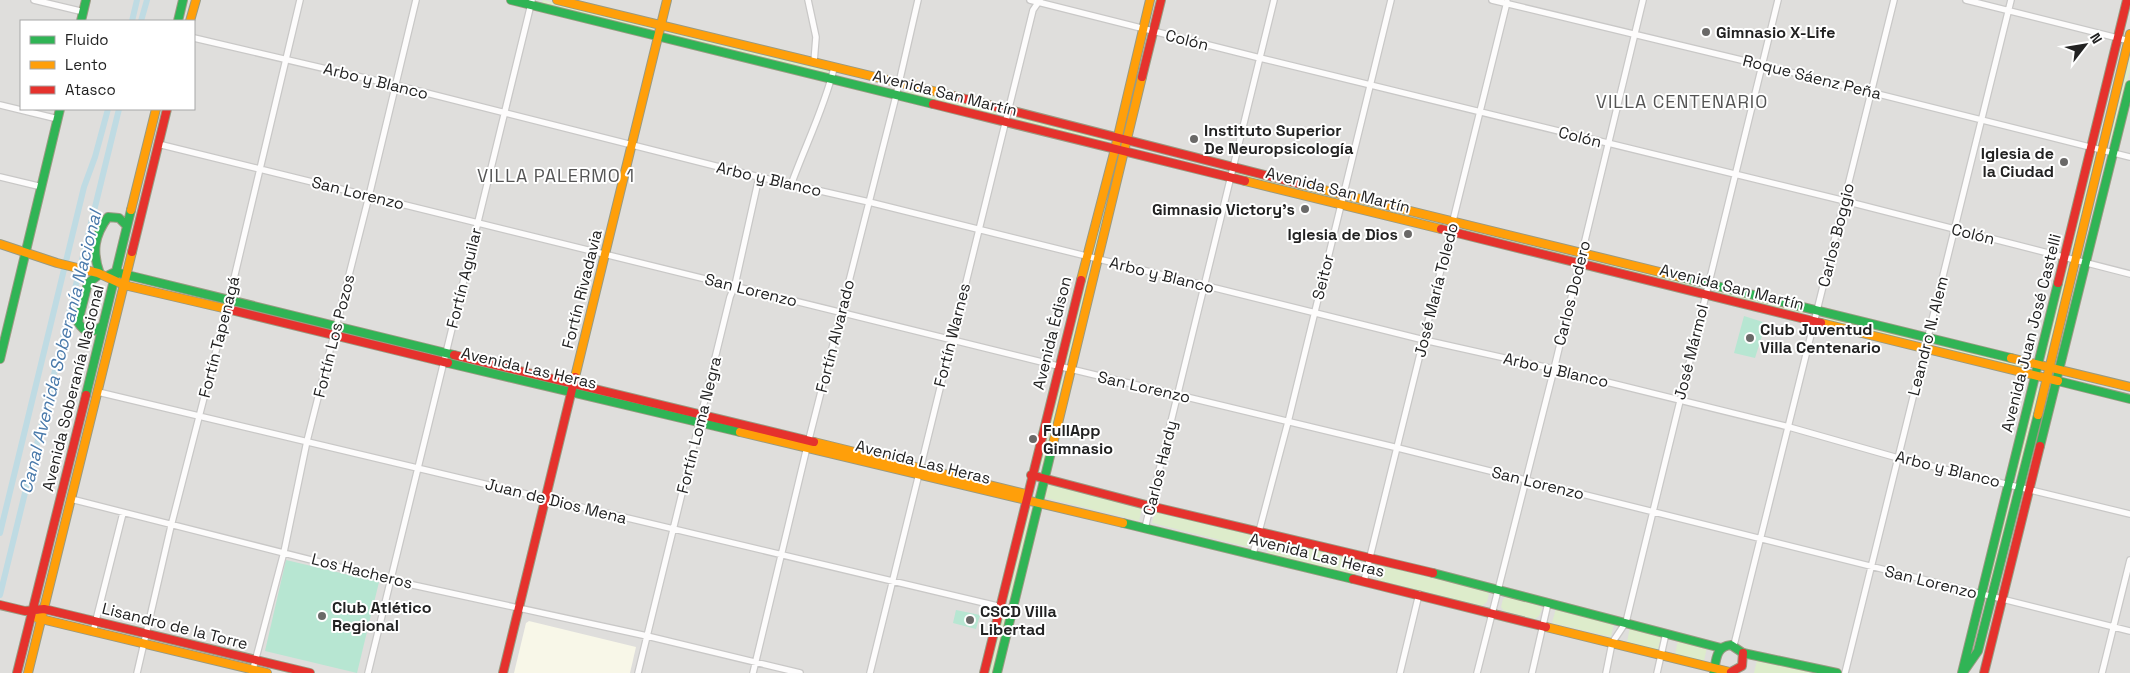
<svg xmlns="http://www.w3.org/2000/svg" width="2130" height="673" font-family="'Space Grotesk',sans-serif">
<rect width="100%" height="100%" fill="#f0eeeb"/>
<path fill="#dfdedc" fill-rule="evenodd" d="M0 0H2130V673H0ZM21 21H194V109H21Z"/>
<path fill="#f8f7e8" d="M529 621 636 647 630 673H514L526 623Z"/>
<path fill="#ddeccb" d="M543 0 653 27 652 31 542 3Z
M670 31 829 70 828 74 669 35Z
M2130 51V71L2113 140 2109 141Z
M906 89 997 111 996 115 905 93Z
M1016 117 1107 139 1106 143 1015 121Z
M2094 156 2097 159 2074 248 2071 249Z
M1115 157 1118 158 1096 252 1092 251Z
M1237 172 1334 195 1333 200 1236 177Z
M1351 199 1440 221 1439 225 1350 203Z
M1463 228 1567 252 1566 257 1463 232Z
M1592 258 1694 284 1693 288 1591 263Z
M1088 266 1092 267 1069 360 1065 359Z
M2067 266 2070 269 2047 356 2044 355Z
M1717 291 1804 311 1803 316 1716 295Z
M1826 317 1912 338 1911 342 1825 321Z
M1938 344 2028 365 2029 366 2027 369 1938 347Z
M1059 378 1064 379 1044 464 1039 463Z
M2036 386 2039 389 2019 474 2015 475Z
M1046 484 1142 508 1139 521 1042 497Z
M2009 496 2012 499 1992 583H1988Z
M1028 509 1033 510 1012 600 1005 599Z
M1155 510 1251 534 1248 547 1152 523Z
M1274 539 1359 560 1355 575 1272 556 1267 552 1269 542Z
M1383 563 1484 589 1489 594 1487 602 1482 606 1379 581 1375 575 1377 566Z
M1507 596 1538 605 1542 609 1539 616 1535 619 1504 611 1501 607 1503 599Z
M1556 608 1614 623 1611 637 1552 623Z
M1001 617 1006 618 993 673H987Z
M1630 627 1662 635 1658 650 1627 642Z
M1678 640 1707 647 1704 661 1675 655Z
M1757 660 1813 673H1754Z"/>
<path fill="#b7e6d2" d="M1744 316 1766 323 1755 358 1734 353Z
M286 560 379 582 357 673 265 651Z
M956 610 980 615 976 629 953 623Z"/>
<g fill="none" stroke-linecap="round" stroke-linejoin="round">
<path stroke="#bfdbe3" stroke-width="6" d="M132 21 137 0
M141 21 147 0
M0 533 84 187 95 157 108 109
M0 595 119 109"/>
<g stroke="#c9c8c7" stroke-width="8">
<path id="street" d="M34 0 84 12
M808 0 816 37 814 62
M1030 0 1260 58 1845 201 2130 274
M1492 0 1762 65 2130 157
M1966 0 2130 41
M194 38 395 85 759 177 869 202 1424 340 1554 369 1789 427 1898 458 2130 514
M0 105 58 119
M158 144 1058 366 1398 448 2130 631
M0 177 42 187
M791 185C805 146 824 109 834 68
M98 392 1014 610
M71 499 390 580 647 636 800 673
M1145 528 1274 0
M1253 554 1288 422 1391 0
M1364 581 1507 2
M93 632 123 513
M1734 645 1894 0
M137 673 171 526 227 308 300 0
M252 673 284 552 307 441 369 196 416 0
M368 673 532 0
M638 673 730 297 735 285 759 177
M753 673 807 447 896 96 918 0
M870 673 1033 10 1040 0
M1400 673 1419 594
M1477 673 1554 369 1643 0
M1532 673 1548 603
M1606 673 1612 643 1626 622 1778 0
M1657 673 1666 633
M1845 673 2011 0
M2102 673 2130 560"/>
</g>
<g stroke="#999a82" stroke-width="10">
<path id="fast" d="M511 0 933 104
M81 21 86 0
M178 21 183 0
M107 276 115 272 454 355
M1680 277 2011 358
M102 326C93 334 84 333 78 322L88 283 100 274C92 252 94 236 108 217L119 218 127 226
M0 359 60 109
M448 363 740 432
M2058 381 2130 399
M86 395 131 210
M2040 446 2130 85
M1123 523 1353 579
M1433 573 1721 648
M1964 671 1978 651 2038 415
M1714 672C1716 660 1716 646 1731 645L1743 653 1837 673
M997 673 1053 444
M1962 673 2058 283"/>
</g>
<g stroke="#999a82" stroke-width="10">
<path id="slow" d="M557 0 954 96
M190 21 196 0
M1245 181 1441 229
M1300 184 1680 277
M131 210 156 109
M0 244 57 263 98 273 124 285 227 309
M1081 280 1115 149 1150 0
M1821 323 2058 381
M2011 358 2130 387
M575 377 667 0
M2038 415 2130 34
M740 432 1123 523
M814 442 1026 494
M1053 444 1142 77
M37 618 267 673
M1546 627 1734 673
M28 673 132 252"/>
</g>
<g stroke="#999a82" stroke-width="10">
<path id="jam" d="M1142 77 1161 0
M954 96 1300 184
M933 104 1245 181
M1441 229 1821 323
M132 252 167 109
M2058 283 2127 0
M227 309 448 363
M454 355 814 442
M1031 475 1150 506 1433 573
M1353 579 1546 627
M0 605 25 611 44 609 310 673
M1731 672 1742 666 1743 653
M17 673 86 395
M503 673 575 377
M984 673 1081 280
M1984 673 2040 446"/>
</g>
<use href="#street" stroke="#fdfcfc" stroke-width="5.5"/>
<use href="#fast" stroke="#30b455" stroke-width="8"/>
<use href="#slow" stroke="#ff9f0a" stroke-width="8"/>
<use href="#jam" stroke="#e5322d" stroke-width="8"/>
</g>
<g fill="#6a6968" stroke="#fff" stroke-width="2">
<circle cx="1706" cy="32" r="5"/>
<circle cx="1194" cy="139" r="5"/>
<circle cx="2064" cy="162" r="5"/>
<circle cx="1305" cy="209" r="5"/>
<circle cx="1408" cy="234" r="5"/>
<circle cx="1750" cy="338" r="5"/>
<circle cx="1033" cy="439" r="5"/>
<circle cx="322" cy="616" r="5"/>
<circle cx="970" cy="620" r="5"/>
</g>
<g text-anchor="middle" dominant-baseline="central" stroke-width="4" stroke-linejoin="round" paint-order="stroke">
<g font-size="16" font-weight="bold" fill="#222" stroke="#fff" text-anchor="start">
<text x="1716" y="32">Gimnasio X-Life</text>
<text x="1204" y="130">Instituto Superior<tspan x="1204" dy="18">De Neuropsicología</tspan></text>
<text x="2054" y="153" text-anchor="end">Iglesia de<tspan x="2054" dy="18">la Ciudad</tspan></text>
<text x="1295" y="209" text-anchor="end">Gimnasio Victory's</text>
<text x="1398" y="234" text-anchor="end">Iglesia de Dios</text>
<text x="1760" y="329">Club Juventud<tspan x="1760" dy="18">Villa Centenario</tspan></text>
<text x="1043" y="430">FullApp<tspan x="1043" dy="18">Gimnasio</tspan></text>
<text x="332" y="607">Club Atlético<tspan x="332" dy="18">Regional</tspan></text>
<text x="980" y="611">CSCD Villa<tspan x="980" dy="18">Libertad</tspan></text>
</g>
<g font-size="16" fill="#222" stroke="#fff">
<text transform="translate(1187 40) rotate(14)">Colón</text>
<text transform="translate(1812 77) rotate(14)">Roque Sáenz Peña</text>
<text transform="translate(376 81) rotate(14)">Arbo y Blanco</text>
<text transform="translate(945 93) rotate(14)">Avenida San Martín</text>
<text transform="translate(1580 137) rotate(14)">Colón</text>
<text transform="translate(769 179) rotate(13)">Arbo y Blanco</text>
<text transform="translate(1338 190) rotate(14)">Avenida San Martín</text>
<text transform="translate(358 193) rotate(14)">San Lorenzo</text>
<text transform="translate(1973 234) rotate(14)">Colón</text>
<text transform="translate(1836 235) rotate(-76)">Carlos Boggio</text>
<text transform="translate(1162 275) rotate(14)">Arbo y Blanco</text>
<text transform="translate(1323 277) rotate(-76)">Seitor</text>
<text transform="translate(464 278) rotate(-76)">Fortín Aguilar</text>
<text transform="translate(1732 287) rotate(14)">Avenida San Martín</text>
<text transform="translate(582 289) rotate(-76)">Fortín Rivadavia</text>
<text transform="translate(751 290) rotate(14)">San Lorenzo</text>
<text transform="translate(1436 290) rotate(-76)">José María Toledo</text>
<text transform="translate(1572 293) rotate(-76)">Carlos Dodero</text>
<text transform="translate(1052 333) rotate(-76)">Avenida Édison</text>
<text transform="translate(2031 333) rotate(-76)">Avenida Juan José Castelli</text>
<text transform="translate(952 335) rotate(-76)">Fortín Warnes</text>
<text transform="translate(334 336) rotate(-76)">Fortín Los Pozos</text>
<text transform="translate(835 336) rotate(-76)">Fortín Alvarado</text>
<text transform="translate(1928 336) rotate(-76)">Leandro N. Alem</text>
<text transform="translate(219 337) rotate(-76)">Fortín Tapenagá</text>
<text transform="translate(1691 352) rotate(-76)">José Mármol</text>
<text transform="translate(529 368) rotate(13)">Avenida Las Heras</text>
<text transform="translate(1556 370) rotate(13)">Arbo y Blanco</text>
<text transform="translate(1144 387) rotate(13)">San Lorenzo</text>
<text transform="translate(73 388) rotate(-76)">Avenida Soberanía Nacional</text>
<text transform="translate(699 425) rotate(-76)">Fortín Loma Negra</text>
<text transform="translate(923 462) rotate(14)">Avenida Las Heras</text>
<text transform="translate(1160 468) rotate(-76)">Carlos Hardy</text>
<text transform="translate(1948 469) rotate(14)">Arbo y Blanco</text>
<text transform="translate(1538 483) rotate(14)">San Lorenzo</text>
<text transform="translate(556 501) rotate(14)">Juan de Dios Mena</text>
<text transform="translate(1317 555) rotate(14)">Avenida Las Heras</text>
<text transform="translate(362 571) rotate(14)">Los Hacheros</text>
<text transform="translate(1931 582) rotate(14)">San Lorenzo</text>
<text transform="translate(175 626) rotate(14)">Lisandro de la Torre</text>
</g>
<g font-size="18" letter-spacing="1" fill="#555" stroke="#fff">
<text x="1682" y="101">VILLA CENTENARIO</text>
<text x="556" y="175">VILLA PALERMO 1</text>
</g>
<g font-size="18" font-style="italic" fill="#4a7aab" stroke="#fff">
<text transform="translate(60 352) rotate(-76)">Canal Avenida Soberanía Nacional</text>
</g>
</g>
<rect x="20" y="20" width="175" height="90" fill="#ffffff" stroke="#a7a7a7"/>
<rect x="30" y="36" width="25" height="8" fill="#30b455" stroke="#a7a7a7"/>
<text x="65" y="45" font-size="15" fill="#222222">Fluido</text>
<rect x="30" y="61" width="25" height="8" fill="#ff9f0a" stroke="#a7a7a7"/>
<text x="65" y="70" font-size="15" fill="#222222">Lento</text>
<rect x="30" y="86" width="25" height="8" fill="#e5322d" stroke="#a7a7a7"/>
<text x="65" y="95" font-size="15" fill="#222222">Atasco</text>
<g transform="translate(2085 45) rotate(59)" stroke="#ffffff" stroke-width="4" paint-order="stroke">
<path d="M0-4L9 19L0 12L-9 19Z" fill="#222222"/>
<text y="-8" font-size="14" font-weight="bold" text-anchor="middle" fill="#222222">N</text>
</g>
</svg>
